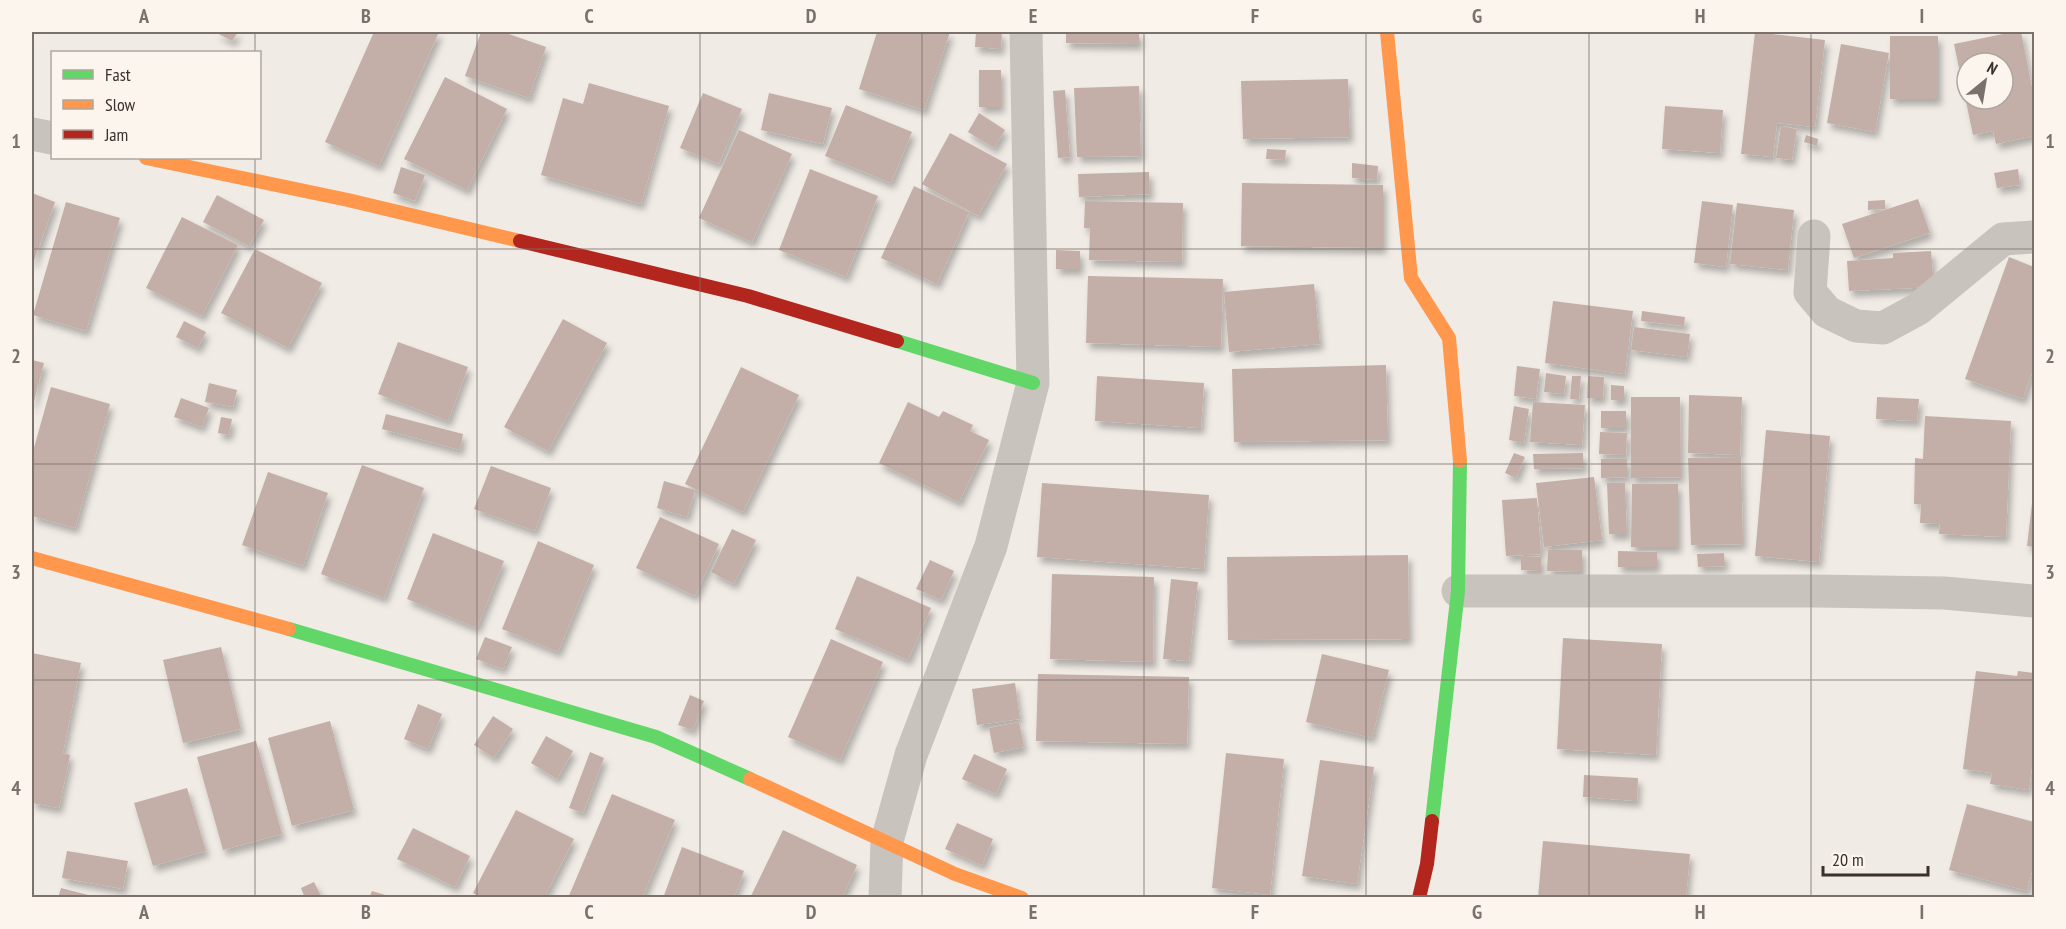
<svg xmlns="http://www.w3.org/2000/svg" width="2066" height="929" font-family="'PT Sans Narrow',sans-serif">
<defs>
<filter id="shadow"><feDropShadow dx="3.5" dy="6" stdDeviation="3" flood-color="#0004"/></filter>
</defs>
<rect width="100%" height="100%" fill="#f0ebe5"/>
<path fill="#c3afa7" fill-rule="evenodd" filter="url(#shadow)" d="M215 32H238L232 41Z
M374 32H439L379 166 325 142Z
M481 32H503L546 47 529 98 465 76Z
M877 32H950L924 110 859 89Z
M976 32H1002L1001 49 975 47Z
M1066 32H1139V44L1066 43Z
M1755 32 1825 40 1815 127 1777 123 1773 157 1741 154Z
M2013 32H2021L2034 97V136L1996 144 1993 131 1973 135 1954 44ZM1967 63H2003V99H1967Z
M1890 36H1938V99H1890Z
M1841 44 1889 53 1875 132 1827 123Z
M979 70H1001V107H979Z
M445 77 507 109 467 190 404 159Z
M1348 79 1350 137 1243 139 1241 81Z
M589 83 669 106 641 204 541 175 563 98 583 104Z
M1139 86 1141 156 1077 157 1074 88Z
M1065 90 1070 157 1058 158 1053 91Z
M703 93 742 109 719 164 680 148Z
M769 93 832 108 823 144 761 130Z
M846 105 912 132 891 183 825 156Z
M1665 106 1723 110 1720 153 1662 149Z
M979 113 1005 130 994 148 968 132Z
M1781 126 1797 129 1792 160 1776 158Z
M739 130 792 154 752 242 699 218Z
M950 133 1007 164 978 216 922 184Z
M1806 135 1818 139 1817 146 1804 142Z
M1267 149 1286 150 1285 160 1266 159Z
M1352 163 1378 166 1377 180 1352 178Z
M401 167 425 175 415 201 393 193Z
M810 169 878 196 846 277 779 250Z
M2018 169 2020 185 1997 188 1994 173Z
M1149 172 1150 194 1079 197 1078 174Z
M1242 183 1383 185V248L1241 246Z
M914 186 969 212 937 284 881 258Z
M32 193 55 202 33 264 32 263Z
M217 195 264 220 249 246 203 222Z
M1918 199 1930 233 1854 258 1842 224Z
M1885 200V209L1868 210V201Z
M1085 201 1183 203 1182 262 1089 260 1090 228H1084Z
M1702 201 1733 205 1726 267 1694 263Z
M66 202 120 218 86 331 33 315Z
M1737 203 1794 210 1788 270 1730 264Z
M182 217 238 245 202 316 146 288Z
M255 249 322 283 288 348 221 313Z
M1056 250 1080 251V269H1056Z
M1931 251 1934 287 1849 291 1847 261 1893 258V253Z
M2009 257 2034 267V367L2023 399 1965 379Z
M1088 276 1223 279 1221 347 1086 343Z
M1314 284 1320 344 1229 352 1224 292Z
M1553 301 1633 311 1625 374 1545 363Z
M1642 311 1685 317 1684 326 1641 321Z
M563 319 607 343 548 451 504 427Z
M184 321 206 332 198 348 176 337Z
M1634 327 1690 334 1687 357 1631 350Z
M398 342 468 367 448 421 378 394Z
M32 360 44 363 32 409Z
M1386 365 1388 440 1234 442 1232 369Z
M1517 366 1540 369 1536 399 1514 396Z
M741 367 799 395 743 512 685 484Z
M1546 373 1566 376 1564 394 1544 392Z
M1097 376 1204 383 1201 428 1095 421Z
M1572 376H1581L1579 399H1570Z
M1588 376 1604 377 1603 398H1587Z
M209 383 237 390 233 407 205 402Z
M1611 385 1624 386V400H1611Z
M51 387 110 404 75 528 32 516V455Z
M1689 395 1742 397 1740 455 1688 453Z
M1631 397H1680L1681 477 1631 478Z
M1877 397 1919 399 1917 421 1876 419Z
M181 398 209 408 202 427 174 417Z
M908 402 939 417 943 411 973 425 970 431 989 440 959 502 879 463Z
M1533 402 1585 405 1582 445 1530 442Z
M1514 406 1529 409 1524 443 1509 440Z
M1601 411H1626V428H1601Z
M386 414 463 434 460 450 382 429Z
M1925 416 2011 421 2006 537 1939 534 1940 524 1920 523 1921 504H1914L1915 458 1923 459Z
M221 417 232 419 229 435 218 433Z
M1766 430 1830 436 1819 562 1755 556Z
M1600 432 1627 433 1626 455 1599 454Z
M1514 453 1525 457 1516 478 1505 473Z
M1583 453 1584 468 1534 469 1533 454Z
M1741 457 1743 544 1691 545 1688 458Z
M1601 459H1627V477L1601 478Z
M362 465 424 488 384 598 321 574Z
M491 466 551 488 535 531 474 509Z
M268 472 328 493 303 566 242 545Z
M1594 477 1602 540 1544 547 1536 483Z
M664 481 695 490 687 517 657 508Z
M1042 483 1209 495 1204 569 1037 557Z
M1607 483H1625L1627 534H1609Z
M1632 484H1678V547H1631Z
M2033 495H2034V547L2027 546Z
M1537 498 1541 554 1506 556 1502 500Z
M660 517 719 544 695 596 636 568Z
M732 529 756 540 734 584 711 572Z
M433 533 504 561 477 628 407 599Z
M538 541 594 565 558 652 502 629Z
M1548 550H1582V572L1547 571Z
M1618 551 1657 552V567H1618Z
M1724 553 1725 566 1698 567 1697 554Z
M1408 555 1409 639 1228 640 1227 557Z
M1521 556 1541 557V571L1521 570Z
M930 560 954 571 941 600 916 589Z
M1052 574 1154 577 1153 662 1050 659Z
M857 576 931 608 908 660 835 629Z
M1171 579 1198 582 1189 661 1163 659Z
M485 637 512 647 503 669 476 659Z
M1563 638 1662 644 1656 755 1557 749Z
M831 639 883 662 840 760 788 737Z
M221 647 241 729 183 743 163 660Z
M32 653 81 663 63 753 70 755 59 808 32 803Z
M1322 654 1389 670 1372 738 1306 722Z
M1976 671 2017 676 2018 671 2034 673V750L2029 790 1990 784 1992 773 1963 769Z
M1038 674 1189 677 1187 744 1036 741Z
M1015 683 1020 719 977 725 972 689Z
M690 695 704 701 693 730 678 725Z
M418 704 442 714 428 749 404 739Z
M493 716 513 729 494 758 474 745Z
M330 721 354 810 292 826 268 738Z
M1019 722 1024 747 994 753 989 728Z
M546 736 573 751 557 779 531 763Z
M256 741 282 834 223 850 197 757Z
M590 752 604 758 583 813 569 808Z
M1226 753 1284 759 1270 895 1212 888Z
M974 754 1007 769 996 794 962 779Z
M1320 760 1374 767 1357 884 1302 876Z
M1584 775 1638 778 1637 801 1583 797Z
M187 788 206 851 153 866 134 803Z
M612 794 675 820 642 898H568Z
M1967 804 2034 822V863L2027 891 1949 870Z
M516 810 574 839 544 898H481L473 893Z
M957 823 993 839 982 865 945 849Z
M413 828 470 856 455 887 397 859Z
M783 830 857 865 842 898H750Z
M1543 841 1690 854 1686 898H1538Z
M682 847 744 871 734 898H663Z
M67 851 128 861 123 889 62 878Z
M314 882 322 898H305L301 888Z
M61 888 96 897V898H58Z
M372 891 392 897V898H369Z"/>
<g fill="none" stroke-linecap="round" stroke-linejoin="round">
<path stroke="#c9c3be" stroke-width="33" d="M32 134 52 138
M1814 236 1810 292 1827 312 1856 326 1883 328 1918 309 2003 239 2034 237
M1458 591H1816L1944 593 2034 601
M885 898 887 841 911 755 991 546 1033 383 1026 32"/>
<path stroke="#63d668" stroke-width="14" d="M897 341 1033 383
M289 629 656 737 750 779
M1432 821 1458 591 1460 461"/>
<path stroke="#ff974d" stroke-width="14" d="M1387 32 1411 278 1449 338 1460 461
M146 158 348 200 520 241
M32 558 289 629
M750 779 955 874 1022 898"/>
<path stroke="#b3261e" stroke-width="14" d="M520 241 748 296 897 341
M1419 898 1427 864 1432 821"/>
</g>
<path fill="none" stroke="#7a716c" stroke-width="1.5" stroke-opacity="0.55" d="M255 32V52M477 32V898M700 32V898M922 32V898M1144 32V898M1366 32V898M1589 32V898M1811 32V898M255 158V898M32 249H2034M32 464H2034M32 680H2034"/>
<rect width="2066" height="929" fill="none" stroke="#fbf5ee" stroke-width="66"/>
<rect x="51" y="51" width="210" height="108" fill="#fbf5ee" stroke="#aea6a0" stroke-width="1.5"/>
<rect x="63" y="70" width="30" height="9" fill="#63d668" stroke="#aea6a0" stroke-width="1.5"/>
<text x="105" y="81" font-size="18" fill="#3b302b">Fast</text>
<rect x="63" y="100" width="30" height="9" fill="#ff974d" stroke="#aea6a0" stroke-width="1.5"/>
<text x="105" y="111" font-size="18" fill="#3b302b">Slow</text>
<rect x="63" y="130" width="30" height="9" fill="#b3261e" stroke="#aea6a0" stroke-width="1.5"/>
<text x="105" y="141" font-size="18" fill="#3b302b">Jam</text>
<g transform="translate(1985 81) rotate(30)"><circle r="28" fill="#fbf5ee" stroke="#aea6a0" stroke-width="1.5"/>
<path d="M0-4.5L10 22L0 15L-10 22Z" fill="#7a716c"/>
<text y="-9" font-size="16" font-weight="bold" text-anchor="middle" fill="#3b302b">N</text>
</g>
<path d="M1823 866v9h105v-9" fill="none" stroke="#3b302b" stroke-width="3"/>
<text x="1832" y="866" font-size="18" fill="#3b302b" stroke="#fbf5ee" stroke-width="4.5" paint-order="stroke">20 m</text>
<rect x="33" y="33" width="2000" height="863" fill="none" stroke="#7a716c" stroke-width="2"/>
<g font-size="20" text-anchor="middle" font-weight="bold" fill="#7a716c">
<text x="144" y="23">A</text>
<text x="366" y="23">B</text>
<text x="589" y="23">C</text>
<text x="811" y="23">D</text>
<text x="1033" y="23">E</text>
<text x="1255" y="23">F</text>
<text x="1477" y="23">G</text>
<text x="1700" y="23">H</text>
<text x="1922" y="23">I</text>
<text x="16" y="148">1</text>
<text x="2050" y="148">1</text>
<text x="16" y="363">2</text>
<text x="2050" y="363">2</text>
<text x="16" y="579">3</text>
<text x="2050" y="579">3</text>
<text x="16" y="795">4</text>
<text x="2050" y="795">4</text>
<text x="144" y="919">A</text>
<text x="366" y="919">B</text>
<text x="589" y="919">C</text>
<text x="811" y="919">D</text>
<text x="1033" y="919">E</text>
<text x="1255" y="919">F</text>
<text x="1477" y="919">G</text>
<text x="1700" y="919">H</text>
<text x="1922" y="919">I</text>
</g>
</svg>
